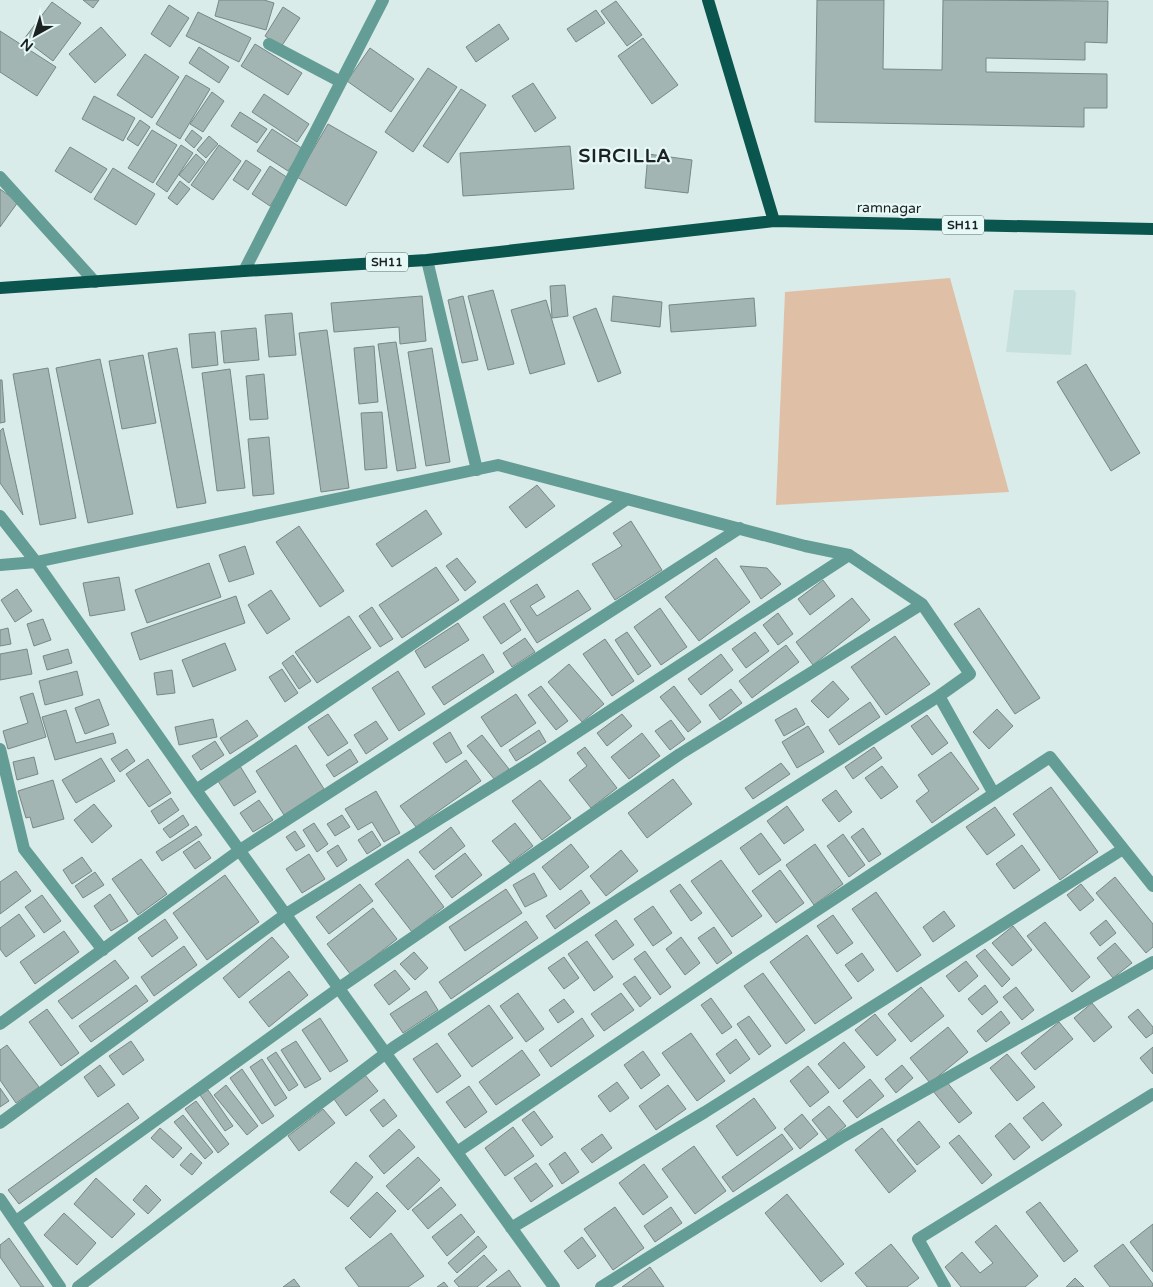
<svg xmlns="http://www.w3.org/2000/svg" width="1153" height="1287" font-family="'Varela Round',sans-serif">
<rect width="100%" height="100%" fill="#d9ece9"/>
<path fill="#c6e0dd" d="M1014 290H1074L1076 293 1071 355 1006 352Z"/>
<path fill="#dfbfa6" d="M950 278 1009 492 776 505 785 292Z"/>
<path fill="#a3b5b2" stroke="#778886" d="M83 0H99L93 8Z
M219 0H264L274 3 266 30 215 16Z
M817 0H884L883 69 942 70 943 0 1108 1 1107 43 1085 42V60L986 58V72L1107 74V108H1084V127L815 122Z
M616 1 642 35 627 46 601 11Z
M52 2 81 23 53 61 24 39Z
M169 5 189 18 170 47 151 34Z
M283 7 300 18 281 47 265 36Z
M596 10 605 23 576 42 567 29Z
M198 12 251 38 239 62 186 36Z
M499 24 509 39 476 62 466 47Z
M101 27 126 55 95 83 69 54Z
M0 31 56 67 37 96 0 72Z
M643 38 678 85 652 104 618 56Z
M255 44 302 73 288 95 241 66Z
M199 47 229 67 219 83 189 63Z
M370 48 414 79 391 112 347 81Z
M145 54 179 77 152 118 117 95Z
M428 68 457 87 413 152 385 132Z
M186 75 210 89 180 139 156 124Z
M533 83 556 118 535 132 512 96Z
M461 89 486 105 448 163 423 146Z
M212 92 224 101 203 132 190 124Z
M264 94 309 124 297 142 252 112Z
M94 96 135 118 123 141 82 119Z
M240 112 267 129 257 143 231 126Z
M140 120 150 127 138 146 127 139Z
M328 124 377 152 346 206 297 177Z
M272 129 303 149 288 171 257 151Z
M152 130 177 145 153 183 128 168Z
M192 130 202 138 194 148 185 140Z
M209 136 218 144 206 158 197 150Z
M181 145 193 153 167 192 156 184Z
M219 145 241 161 213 200 191 185Z
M570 146 574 189 463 196 460 153Z
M70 147 107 169 91 193 55 171Z
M196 154 205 162 189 183 179 175Z
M648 154 692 160 688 193 645 188Z
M246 160 261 170 248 190 233 180Z
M270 166 288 178 270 206 252 194Z
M113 168 155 194 136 225 94 199Z
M180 181 190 189 177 205 168 198Z
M0 189 18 202 0 227Z
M565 285 568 316 552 318 550 286Z
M493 290 514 364 488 370 468 296Z
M422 296 426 341 400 344 399 327 334 332 331 303Z
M463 296 478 360 462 363 448 300Z
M613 296 662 302 660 327 611 321Z
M754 298 756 326 671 332 669 305Z
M546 300 565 364 530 374 511 310Z
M596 308 621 373 598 382 573 317Z
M292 313 296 355 269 357 265 315Z
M256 328 259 360 224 363 221 331Z
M327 330 349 488 321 492 299 333Z
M215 332 218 365 192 368 189 334Z
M396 342 416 468 397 471 378 344Z
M374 346 378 402 359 404 354 348Z
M177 348 206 503 177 508 148 353Z
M432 348 450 462 426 466 408 352Z
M143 355 156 423 122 429 109 361Z
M100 359 133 514 88 523 56 368Z
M1086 364 1140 453 1111 471 1057 382Z
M48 368 76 518 40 525 13 374Z
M230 369 245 488 217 491 202 373Z
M264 374 268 419 250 420 246 376Z
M0 380H2L5 422 0 423Z
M382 412 387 468 365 470 361 413Z
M3 428 23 515 0 483V431Z
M269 437 274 494 253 496 248 439Z
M537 485 555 506 526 528 509 507Z
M426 510 442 534 392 567 376 544Z
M631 521 662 570 615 600 592 564 622 546 613 533Z
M299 526 344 591 320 607 276 542Z
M245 546 254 574 229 582 219 555Z
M457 558 476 582 465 591 446 566Z
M716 558 750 602 699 641 665 597Z
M209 563 221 597 147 623 135 590Z
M740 566 767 568 781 584 761 599Z
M436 567 459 600 402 638 379 605Z
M119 577 125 610 90 616 83 583Z
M823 580 835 596 810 615 798 599Z
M537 584 545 597 530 606 537 616 578 590 591 609 537 643 510 601Z
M17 589 32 611 15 622 1 600Z
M271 590 290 619 267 634 248 605Z
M236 596 245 623 140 660 131 633Z
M852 598 870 620 813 665 796 642Z
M504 603 521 630 501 644 483 617Z
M372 607 393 639 380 647 359 616Z
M660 608 687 647 661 665 634 627Z
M979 608 1040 698 1015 714 954 624Z
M778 613 793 634 778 645 763 625Z
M349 616 371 648 317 683 295 652Z
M43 619 51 640 34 646 27 624Z
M458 623 469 640 425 668 415 651Z
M8 628 11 644 0 646V630Z
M627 632 651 666 638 675 615 640Z
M755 632 769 651 746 668 732 649Z
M895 636 930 684 886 715 851 667Z
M525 638 535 652 512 667 503 653Z
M605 639 634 681 612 696 583 654Z
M225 643 236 670 193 687 182 660Z
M786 645 799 662 752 698 739 681Z
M27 649 32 674 0 680V654Z
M68 649 72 663 47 670 43 656Z
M483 654 494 672 444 705 432 687Z
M721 654 733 670 701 695 688 679Z
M293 655 311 681 299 689 282 663Z
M569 664 604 704 582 722 548 682Z
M282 669 298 693 285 702 269 677Z
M172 670 175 693 157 695 154 673Z
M77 671 83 695 45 705 39 681Z
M398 671 425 714 399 731 372 688Z
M833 681 849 699 828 718 811 701Z
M541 686 568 721 556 730 528 695Z
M674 686 701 722 688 732 660 697Z
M731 689 742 703 720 720 709 705Z
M33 693 46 737 8 749 3 731 28 723 20 697Z
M516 694 536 723 501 747 481 717Z
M99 699 109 725 85 734 75 708Z
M870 702 880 717 839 745 829 730Z
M796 708 805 724 784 736 775 720Z
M997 709 1013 726 989 749 973 732Z
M66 710 76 743 113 733 116 743 55 760 42 717Z
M328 714 348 743 328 756 308 727Z
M622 714 632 726 607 746 597 733Z
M927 715 948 743 932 755 911 726Z
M213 719 217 737 179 745 175 727Z
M247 720 258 736 230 754 220 738Z
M671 720 685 739 670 750 655 731Z
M376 721 388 739 366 754 354 735Z
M808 726 824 752 797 768 782 742Z
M539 730 546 742 516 761 509 750Z
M450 732 462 753 446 763 433 743Z
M642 733 660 756 629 779 611 757Z
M482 735 509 769 495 780 467 746Z
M215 741 224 755 201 770 192 756Z
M296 745 324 789 284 815 256 771Z
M585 747 617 788 591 808 569 780 587 766 577 753Z
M874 747 882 758 853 779 845 767Z
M127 749 135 761 120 772 111 759Z
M350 749 358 762 334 777 326 765Z
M951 752 979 789 932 823 916 801 929 791 918 775Z
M34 757 38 774 17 780 13 762Z
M101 758 115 781 76 803 62 780Z
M148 759 171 793 149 807 126 774Z
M466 760 481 781 416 827 400 806Z
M781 763 790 774 753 799 745 788Z
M240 766 256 792 234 806 218 781Z
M882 766 898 787 881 799 865 778Z
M673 779 692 804 647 838 628 813Z
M53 780 64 819 33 828 30 817 26 818 18 791Z
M540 780 571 818 542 840 512 801Z
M1051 787 1098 852 1060 880 1013 814Z
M836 790 852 812 839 822 822 800Z
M376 791 400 833 384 842 372 822 358 830 345 809Z
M171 798 179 810 159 824 151 811Z
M259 800 273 820 253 832 240 813Z
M94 804 112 826 92 843 74 820Z
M787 806 804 830 784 844 767 821Z
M995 807 1015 835 987 855 966 827Z
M183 815 189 825 170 838 163 829Z
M342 815 350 827 335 836 327 824Z
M314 823 328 844 317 852 303 830Z
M515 823 533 846 510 863 492 841Z
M196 826 202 835 162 861 156 852Z
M451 827 465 846 434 870 419 852Z
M863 828 881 854 869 862 851 837Z
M295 831 305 846 296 851 286 837Z
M372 831 381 845 367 854 358 840Z
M761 833 781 860 759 875 740 848Z
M843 834 865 865 849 877 827 846Z
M199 841 211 858 195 869 183 852Z
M571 844 589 867 560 890 542 867Z
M815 844 843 884 814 905 786 865Z
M338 845 347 860 337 867 327 852Z
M1022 845 1040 870 1014 889 996 864Z
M621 850 638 871 606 896 590 876Z
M465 853 482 875 452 898 435 876Z
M309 854 325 879 302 893 286 869Z
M82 857 92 871 72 884 63 870Z
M141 859 167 894 138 915 112 879Z
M408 859 444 907 412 932 375 884Z
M721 860 762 916 732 937 691 881Z
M780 870 804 903 776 923 752 891Z
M16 871 31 891 0 914V882Z
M95 872 104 885 83 898 75 886Z
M534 873 547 896 525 907 513 885Z
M225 875 259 922 207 960 173 913Z
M1115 877 1153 924V947L1146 953 1096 893Z
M360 884 373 901 329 934 316 917Z
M680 884 702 913 691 921 670 891Z
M1081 884 1094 900 1080 911 1067 895Z
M506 889 522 913 465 951 449 927Z
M581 890 590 903 555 929 546 916Z
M876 892 921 955 897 972 852 909Z
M110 894 128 921 111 931 94 906Z
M42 895 61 921 44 933 25 907Z
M653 906 672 933 653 946 634 919Z
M373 908 397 939 351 975 327 944Z
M944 911 955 926 933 942 923 927Z
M19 914 35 936 6 957 0 949V928Z
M833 915 853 943 837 954 817 926Z
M165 919 178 938 152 957 138 938Z
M616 920 634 945 613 960 595 935Z
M1106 920 1116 933 1100 946 1090 933Z
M526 921 538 938 451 999 439 982Z
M1045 922 1090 977 1072 992 1027 936Z
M1013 926 1032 950 1012 966 992 943Z
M714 927 732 953 717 964 698 938Z
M64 931 79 952 35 984 20 962Z
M807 935 852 998 815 1024 770 962Z
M272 937 289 957 239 998 223 978Z
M681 937 700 963 685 975 666 949Z
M587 941 613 977 594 991 568 954Z
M1115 943 1132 963 1113 978 1097 958Z
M184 946 197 965 154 996 141 977Z
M985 949 1010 979 1002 987 976 956Z
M645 951 671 987 660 995 634 959Z
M414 952 428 968 415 980 400 964Z
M862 953 874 970 858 982 845 965Z
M564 957 579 978 564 989 548 968Z
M115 960 129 978 72 1019 58 1001Z
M966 961 978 976 959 992 946 976Z
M395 970 410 989 389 1005 374 985Z
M289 971 308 995 269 1027 249 1002Z
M763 973 805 1030 786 1044 744 986Z
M635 976 651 998 640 1007 623 984Z
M136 985 148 1001 91 1042 79 1026Z
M985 985 998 1002 982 1015 968 999Z
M921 987 944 1016 911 1042 888 1014Z
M1016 987 1034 1010 1022 1020 1003 997Z
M426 991 438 1010 403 1033 390 1014Z
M518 993 544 1029 526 1042 500 1006Z
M621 993 634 1010 604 1031 591 1014Z
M711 998 732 1027 722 1034 701 1005Z
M564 999 574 1012 558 1023 549 1010Z
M1092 1003 1112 1027 1094 1042 1074 1018Z
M489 1005 513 1038 472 1067 448 1034Z
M47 1009 79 1053 61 1066 29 1022Z
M1138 1009 1153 1027V1033L1146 1038 1128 1017Z
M1001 1011 1010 1023 986 1042 977 1031Z
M875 1014 896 1040 877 1056 855 1030Z
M749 1016 771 1046 759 1055 737 1024Z
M320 1018 348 1061 330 1072 302 1030Z
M582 1018 594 1036 551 1067 539 1050Z
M1059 1022 1073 1039 1035 1070 1021 1053Z
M948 1027 968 1052 930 1083 910 1058Z
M691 1033 725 1081 697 1101 662 1053Z
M736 1039 750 1059 730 1074 716 1054Z
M131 1041 144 1060 123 1075 109 1056Z
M296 1041 321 1079 305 1088 281 1050Z
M844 1042 865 1067 839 1089 818 1064Z
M437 1043 461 1076 437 1093 413 1059Z
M7 1045 39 1087 16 1103 0 1080V1050Z
M1153 1047V1074L1140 1058Z
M522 1050 540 1075 496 1105 479 1082Z
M643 1051 660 1075 641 1089 624 1065Z
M276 1052 298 1085 289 1091 267 1058Z
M1007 1054 1035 1087 1017 1101 990 1068Z
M262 1059 287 1098 275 1106 250 1067Z
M100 1065 115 1085 98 1097 84 1077Z
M902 1065 913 1078 896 1093 885 1079Z
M808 1066 829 1092 810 1107 790 1081Z
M242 1069 274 1116 262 1124 230 1078Z
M365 1075 378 1091 346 1116 334 1099Z
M870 1079 884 1096 857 1118 843 1101Z
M946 1081 972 1113 959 1123 933 1091Z
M617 1082 629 1098 610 1112 598 1096Z
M226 1085 258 1126 247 1135 214 1095Z
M668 1085 686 1109 656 1130 639 1106Z
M469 1086 487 1112 465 1128 446 1102Z
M0 1088 9 1101 0 1107Z
M208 1090 233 1126 225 1131 200 1095Z
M754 1098 776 1128 737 1156 716 1126Z
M384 1099 397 1116 383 1127 370 1110Z
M196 1101 229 1144 218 1153 185 1109Z
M1043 1102 1062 1125 1042 1141 1023 1118Z
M128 1103 139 1118 19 1204 8 1190Z
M829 1106 846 1126 828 1140 812 1120Z
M323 1109 335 1123 299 1151 288 1136Z
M534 1111 553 1137 541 1146 522 1120Z
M802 1114 818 1134 800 1149 784 1129Z
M183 1115 213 1152 205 1159 174 1122Z
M919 1121 940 1147 917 1165 897 1140Z
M1010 1123 1030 1147 1014 1160 995 1136Z
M513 1127 534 1156 505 1176 485 1148Z
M160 1128 182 1148 173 1158 151 1138Z
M882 1128 916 1171 889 1193 855 1150Z
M399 1129 415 1147 384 1174 369 1156Z
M602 1134 612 1148 592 1163 581 1149Z
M782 1134 793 1149 733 1192 722 1177Z
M959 1135 992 1175 982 1184 949 1143Z
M694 1146 726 1191 695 1214 662 1169Z
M565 1152 579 1172 562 1184 549 1164Z
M191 1153 202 1163 192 1175 180 1165Z
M418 1157 440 1180 408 1210 386 1186Z
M356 1162 373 1177 348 1207 330 1192Z
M536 1163 553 1186 531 1202 514 1178Z
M644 1164 668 1197 643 1215 619 1183Z
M96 1178 135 1214 112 1238 74 1204Z
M146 1185 161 1200 148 1214 133 1200Z
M441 1187 456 1205 428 1229 412 1210Z
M377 1192 396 1211 370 1238 350 1218Z
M787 1194 844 1264 821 1282 765 1213Z
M1040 1202 1078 1251 1064 1262 1026 1212Z
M615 1207 644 1248 613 1270 584 1229Z
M671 1207 682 1223 655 1242 644 1226Z
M64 1213 96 1243 77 1265 44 1235Z
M461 1214 475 1232 447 1256 432 1237Z
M1153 1224V1272L1130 1242Z
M996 1225 1038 1276 1025 1287H961L945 1267 962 1252 980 1273 993 1263 975 1242Z
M391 1233 424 1276 408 1287H359L345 1268Z
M478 1236 487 1247 457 1273 448 1263Z
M582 1237 596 1256 578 1269 564 1251Z
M9 1238 44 1287H21L0 1257V1245Z
M891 1244 919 1278 907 1287H867L855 1273Z
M1123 1244 1153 1284 1152 1287H1110L1094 1266Z
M484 1255 497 1270 477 1287H459L454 1281Z
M650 1267 664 1287H622Z
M509 1270 521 1287H486Z
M1075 1278 1084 1287H1066Z
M294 1279 300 1287H283Z
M444 1282 448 1287H437Z"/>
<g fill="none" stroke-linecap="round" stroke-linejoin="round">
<path stroke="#649c96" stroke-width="12" d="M269 44 341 82
M0 177 95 282
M427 260 477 470
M244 271 383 0
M0 516 36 562 196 790 554 1287
M0 565 36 562 498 465 805 546 849 555 922 604 970 674 939 696 994 794
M0 749 24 849 103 950
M196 790 627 499
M0 1024 240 850 740 528
M0 1123 286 914 533 761 849 555
M457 1152 741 960 1050 757 1153 886
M0 1199 60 1287
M16 1221 339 988 680 754 922 604
M511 1228 705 1112 1123 849
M78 1287 394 1047 618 900 939 696
M601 1287 844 1136 1153 962
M945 1287 918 1239 1153 1094"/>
<path stroke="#0b554f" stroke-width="12" d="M708 0 774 221
M0 288 244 271 427 260 774 221 1153 229"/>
</g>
<g text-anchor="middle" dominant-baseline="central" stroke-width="4.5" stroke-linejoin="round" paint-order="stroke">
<g fill="#e7f9f6" stroke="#586261" stroke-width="1">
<rect x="942" y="215.5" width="42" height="19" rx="4"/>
<rect x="366" y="252.5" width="42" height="19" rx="4"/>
</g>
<g font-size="12" font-weight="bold" fill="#1b2221">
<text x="963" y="225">SH11</text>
<text x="387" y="262">SH11</text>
</g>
<g font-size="14" fill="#1b2221" stroke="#e7f9f6">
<text transform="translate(889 208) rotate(1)">ramnagar</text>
</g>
<g font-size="19" font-weight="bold" letter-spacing="1" fill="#1b2221" stroke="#e7f9f6">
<text x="625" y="156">SIRCILLA</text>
</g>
</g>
<g transform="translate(35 35) rotate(219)" stroke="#e7f9f6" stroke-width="4" paint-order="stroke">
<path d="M0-4L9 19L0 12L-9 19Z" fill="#1b2221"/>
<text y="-8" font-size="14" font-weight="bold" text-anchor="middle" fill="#1b2221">N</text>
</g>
</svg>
